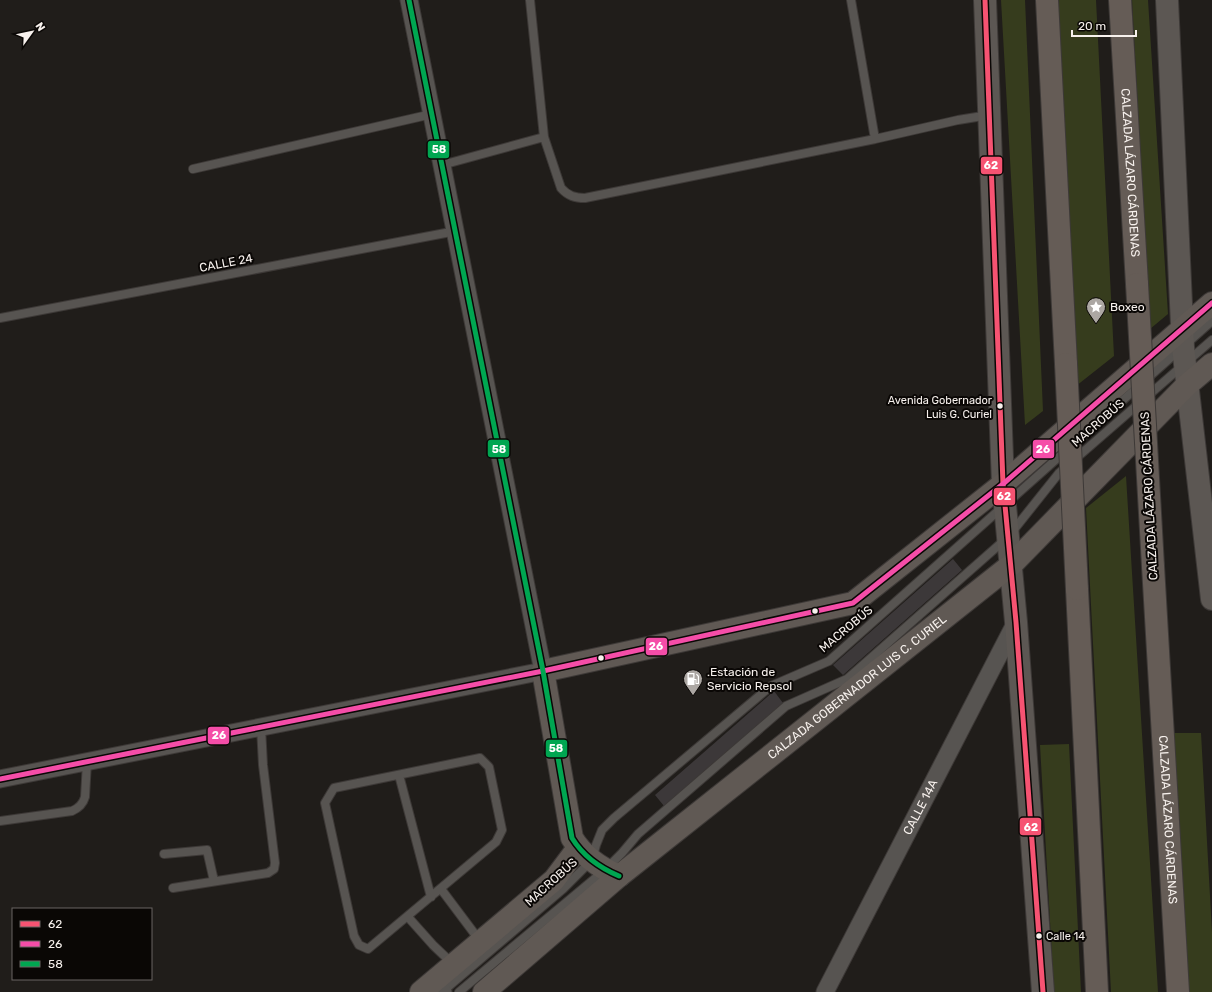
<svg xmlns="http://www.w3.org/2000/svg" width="1212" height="992" font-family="Rubik,sans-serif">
<rect width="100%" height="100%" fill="#201d1a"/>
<path fill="#363c1d" d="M1001 0H1025L1043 411 1025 425Z
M1056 0H1096L1114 356 1076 386Z
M1132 0H1148L1168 314 1150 329Z
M1126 476 1158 992H1111L1086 508Z
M1174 733H1201L1212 932V992H1189Z
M1069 744 1081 992H1054L1040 745Z"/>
<path fill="#3c3839" d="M953 559 962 570 843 675 833 665Z
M774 691 783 703 664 806 655 795Z"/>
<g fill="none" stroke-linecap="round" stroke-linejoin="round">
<g stroke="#3d3937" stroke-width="10">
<path id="service" d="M530 0 544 137 561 188C568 196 575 198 585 198L875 139 958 120 989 115
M851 0 875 139
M442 165 544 137
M193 169 432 114
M0 318 456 231
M480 758 489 767 502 830 496 842 368 949 359 945 354 936 325 803 334 788Z
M399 775 431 897
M0 821 72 811C79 808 83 804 85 797L87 762
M164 854 207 850 214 881
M173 888 268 873 274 869 275 863 263 765 261 727
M441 889 480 941
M408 917 433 945 453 964
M442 992 563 889 592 860 596 845 602 830 614 818 771 686 829 661 1212 321
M459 992 605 870 622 853 638 834 786 706 847 679 1008 537 1059 473 1212 340"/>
</g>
<g stroke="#3d3937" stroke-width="19">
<g id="minor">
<path d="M0 779 543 671 409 0"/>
<path d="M428 986 443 992"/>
<path id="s1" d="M825 992 1016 622"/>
</g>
</g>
<g stroke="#3d3937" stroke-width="24">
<path id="secondary" d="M985 0 1003 484 1016 622 1043 992
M1167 0 1183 347 1212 599"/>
</g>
<g stroke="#3d3937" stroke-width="24">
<g id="primary">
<path d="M619 876C600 868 583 856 572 838L543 671 853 603 1003 484 1212 303"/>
<path d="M421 992 554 880 578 848"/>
<path id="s2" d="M484 992 619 876 1011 565 1187 385 1212 364"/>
</g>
</g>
<g stroke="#3d3937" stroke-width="24">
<g id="motorway">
<path d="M1047 0 1066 364"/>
<path id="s3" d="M1120 0 1137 284"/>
<path id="s4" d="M1153 566 1178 992"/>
<path d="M1077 589 1097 992"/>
</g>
</g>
<use href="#service" stroke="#575451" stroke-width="8"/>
<use href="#minor" stroke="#575451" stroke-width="17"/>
<use href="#secondary" stroke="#5c5753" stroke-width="22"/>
<use href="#primary" stroke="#605954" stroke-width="22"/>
<use href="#motorway" stroke="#655c56" stroke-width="22"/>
<g stroke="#3d3937" stroke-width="24" stroke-linecap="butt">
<path id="motorway-bridge" d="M1137 284 1153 566
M1066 364 1077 589"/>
</g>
<use href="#motorway-bridge" stroke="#655c56" stroke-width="22"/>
<g stroke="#0a0705" stroke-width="8">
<path id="bus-1" d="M985 0 1003 484 1016 622 1043 992"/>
</g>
<g stroke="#0a0705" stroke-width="8">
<path id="bus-2" d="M0 779 543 671 853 603 1003 484 1212 303"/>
</g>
<g stroke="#0a0705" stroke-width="8">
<path id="bus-3" d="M409 0 543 671 572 838C583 856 600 868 619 876"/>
</g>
<use href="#bus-1" stroke="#f65372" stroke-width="5"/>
<use href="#bus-2" stroke="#f54da8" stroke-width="5"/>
<use href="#bus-3" stroke="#00a651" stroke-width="5"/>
</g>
<defs>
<g id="sight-pin" transform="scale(1)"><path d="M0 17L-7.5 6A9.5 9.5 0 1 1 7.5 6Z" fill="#aca7a3" stroke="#0a0705"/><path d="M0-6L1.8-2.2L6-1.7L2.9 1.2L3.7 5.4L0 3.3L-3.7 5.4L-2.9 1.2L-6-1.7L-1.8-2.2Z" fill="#fff"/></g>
<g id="fuel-pin" transform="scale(1)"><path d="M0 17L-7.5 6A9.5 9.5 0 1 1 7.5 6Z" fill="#aca7a3" stroke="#0a0705"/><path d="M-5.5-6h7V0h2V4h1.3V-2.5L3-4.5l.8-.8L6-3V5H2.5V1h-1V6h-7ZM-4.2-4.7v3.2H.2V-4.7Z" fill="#fff"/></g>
</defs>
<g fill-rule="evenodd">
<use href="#sight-pin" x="1096" y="307"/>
<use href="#fuel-pin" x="693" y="679"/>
</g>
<g fill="#f7f1ed" stroke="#0a0705" stroke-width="1.5">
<circle cx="1000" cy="406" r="3.5"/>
<circle cx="815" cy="611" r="3.5"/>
<circle cx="601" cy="658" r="3.5"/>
<circle cx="1039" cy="936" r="3.5"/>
</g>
<g text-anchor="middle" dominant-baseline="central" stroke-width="4" stroke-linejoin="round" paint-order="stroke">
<g font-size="11" fill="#f7f1ed" stroke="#0a0705" text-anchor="end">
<text x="992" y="400">Avenida Gobernador<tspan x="992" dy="14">Luis G. Curiel</tspan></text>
<text x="1046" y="936" text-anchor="start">Calle 14</text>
</g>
<g font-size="12" fill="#f7f1ed" stroke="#0a0705">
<text stroke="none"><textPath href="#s3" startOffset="173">CALZADA LÁZARO CÁRDENAS</textPath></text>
<text transform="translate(226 263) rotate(-11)">CALLE 24</text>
<text transform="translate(1098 423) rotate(-41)">MACROBÚS</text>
<text transform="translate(1149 496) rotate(-93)">CALZADA LÁZARO CÁRDENAS</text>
<text transform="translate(846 629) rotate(-40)">MACROBÚS</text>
<text stroke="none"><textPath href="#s2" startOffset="482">CALZADA GOBERNADOR LUIS C. CURIEL</textPath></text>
<text stroke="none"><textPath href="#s1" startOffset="208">CALLE 14A</textPath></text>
<text stroke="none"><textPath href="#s4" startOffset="254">CALZADA LÁZARO CÁRDENAS</textPath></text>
<text transform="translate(551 882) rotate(-42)">MACROBÚS</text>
</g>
<g font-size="12" fill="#f7f1ed" stroke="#0a0705" text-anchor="start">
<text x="1110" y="307">Boxeo</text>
<text x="707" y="672">.Estación de<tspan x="707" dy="14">Servicio Repsol</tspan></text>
</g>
</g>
<g stroke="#0a0705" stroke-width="1.5">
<rect x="427" y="140" width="23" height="19" rx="4" fill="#00a651"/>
<rect x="980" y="156" width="23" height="19" rx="4" fill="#f65372"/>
<rect x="487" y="439" width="23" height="19" rx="4" fill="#00a651"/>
<rect x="1032" y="439" width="23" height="20" rx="4" fill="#f54da8"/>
<rect x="993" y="487" width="23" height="19" rx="4" fill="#f65372"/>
<rect x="645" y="637" width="23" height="19" rx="4" fill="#f54da8"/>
<rect x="207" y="726" width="23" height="19" rx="4" fill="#f54da8"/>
<rect x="545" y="739" width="23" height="19" rx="4" fill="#00a651"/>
<rect x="1019" y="817" width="23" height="19" rx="4" fill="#f65372"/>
</g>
<g font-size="11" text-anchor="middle" font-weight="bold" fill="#fff">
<text x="439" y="153">58</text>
<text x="991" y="169">62</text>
<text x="499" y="453">58</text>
<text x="1043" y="453">26</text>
<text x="1004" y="500">62</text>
<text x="656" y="650">26</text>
<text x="219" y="739">26</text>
<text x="556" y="752">58</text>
<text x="1031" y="831">62</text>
</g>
<rect x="12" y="908" width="140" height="72" fill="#0a0705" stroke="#696562"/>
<rect x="20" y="921" width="20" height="6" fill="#f65372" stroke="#696562"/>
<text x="48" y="928" font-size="12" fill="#f7f1ed">62</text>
<rect x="20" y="941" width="20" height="6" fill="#f54da8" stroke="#696562"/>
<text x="48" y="948" font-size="12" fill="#f7f1ed">26</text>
<rect x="20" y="961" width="20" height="6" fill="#00a651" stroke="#696562"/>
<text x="48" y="968" font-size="12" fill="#f7f1ed">58</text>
<g transform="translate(32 32) rotate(57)" stroke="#0a0705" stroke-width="3" paint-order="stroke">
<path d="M0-3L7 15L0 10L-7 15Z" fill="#f7f1ed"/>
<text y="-6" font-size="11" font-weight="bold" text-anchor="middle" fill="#f7f1ed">N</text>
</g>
<path d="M1072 30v6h64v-6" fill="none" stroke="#f7f1ed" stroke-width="2"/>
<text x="1078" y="30" font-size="12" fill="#f7f1ed" stroke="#0a0705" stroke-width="3" paint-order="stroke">20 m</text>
</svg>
